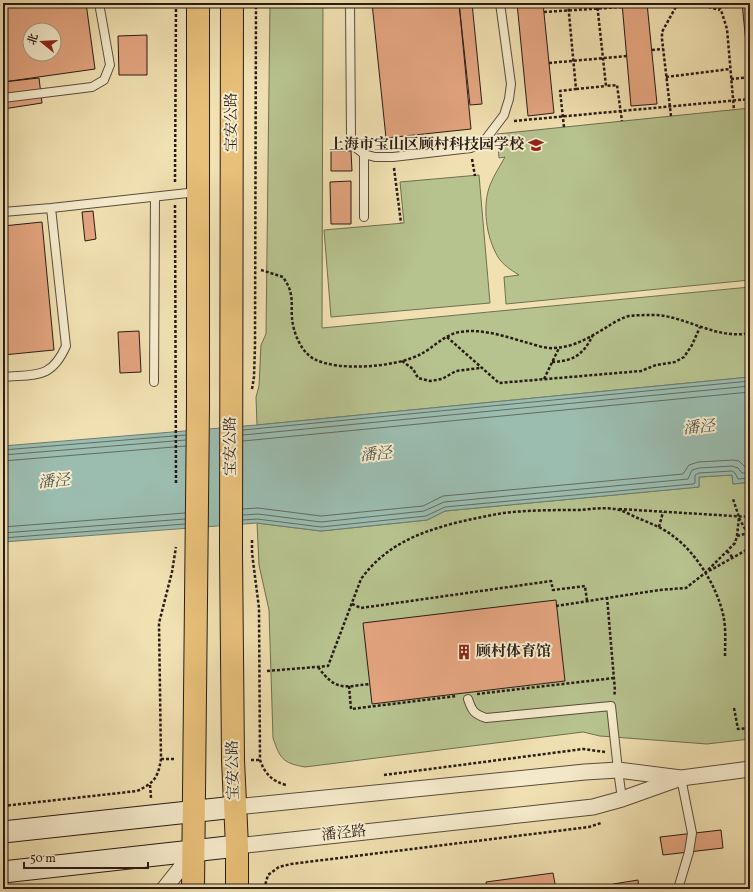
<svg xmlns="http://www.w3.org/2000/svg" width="753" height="892" font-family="Vollkorn,'Noto Serif SC',serif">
<rect width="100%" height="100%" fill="#f1e1b2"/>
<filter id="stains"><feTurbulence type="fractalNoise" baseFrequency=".005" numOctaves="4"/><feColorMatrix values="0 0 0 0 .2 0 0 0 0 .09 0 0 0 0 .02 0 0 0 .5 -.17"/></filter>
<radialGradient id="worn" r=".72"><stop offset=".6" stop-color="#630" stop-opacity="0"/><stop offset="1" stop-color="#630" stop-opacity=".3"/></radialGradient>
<path fill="#b7c38f" stroke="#706f52" d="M270 3H323L322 328 750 287V377L257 425 256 397 259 386 261 345 266 334Z
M750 108V280L506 304 504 277 519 275C511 270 503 265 498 257 486 237 482 206 490 185 494 175 500 166 505 157L499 158 497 134Z
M479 175 490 303 331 317 324 230 404 223 400 182Z
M732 475 733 484 750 482V739L707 744 600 736 583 732 305 767C282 763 280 758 273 738L269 610 259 565 257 523 321 531 427 520 445 511 699 487V477Z"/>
<path fill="#9bbdb0" stroke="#6d7c72" d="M750 377V482L733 484 732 475 699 477V487L445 511 427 520 321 531 257 523 3 542V446L257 425Z"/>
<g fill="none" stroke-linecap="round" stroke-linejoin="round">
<path stroke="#626c62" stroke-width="1" d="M243 430 750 381
M243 435 750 386
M243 441 750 392
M3 450 186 435
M3 455 186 440
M3 461 186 446
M243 509 258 508 321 516 423 506 443 496 683 474 689 465 698 462 733 460 739 461 745 467H750
M243 515 258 514 321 522 424 511 444 502 688 479 692 470 699 468 732 466 738 468 742 473H750
M243 520 257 519 321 527 426 516 445 507 693 484 695 483V475L699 473 732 471 735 473 738 479 750 478
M3 527 185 513
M3 533 185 519
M3 538 185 524"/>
</g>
<path fill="#e4a580" stroke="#281b15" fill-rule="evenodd" d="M3 3H86L95 69 3 82ZM30 30H54V54H30Z
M372 3H459L471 129 386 138Z
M459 3H472L482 104 470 105Z
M517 3H543L554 113 528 116Z
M622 3H647L657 104 631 106Z
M742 3H750V63H748Z
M147 35V75H119L118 36Z
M39 78 42 103 3 109V82Z
M331 151H351L352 171H331Z
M351 181V224H331L330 182Z
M93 211 96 239 85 241 82 212Z
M42 222 54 350 3 355V226Z
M139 331 141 372 120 373 118 332Z
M556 600 565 681 372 704 363 623Z
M721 830 723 848 663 855 660 837Z
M553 873 556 889H487L486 882Z
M638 880 639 889H614L613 884Z"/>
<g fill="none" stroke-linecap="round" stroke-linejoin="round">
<g stroke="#5a4c3c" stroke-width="10">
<path id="lane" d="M350 3 351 137 355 147 364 154 375 157H393L471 148 485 140 504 115 509 99 511 84 500 3
M3 98 92 87 104 80 110 65 99 3
M3 212 51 208 197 192
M364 217V154
M3 377C35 374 51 380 66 346L51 208
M154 382 155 197
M468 699C472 711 474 714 486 718L611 706 618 770 622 799
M678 889 689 852 692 833 681 778"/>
</g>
<g stroke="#5a4c3c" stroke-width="17">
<path id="street" d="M681 778 750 769
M235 807 585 772 618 770 681 778 622 799 593 807 237 846
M164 889 194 851"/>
</g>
<g stroke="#281b15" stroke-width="23">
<path id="secondary" d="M3 832 235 807
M3 872 237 846"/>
</g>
<g stroke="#281b15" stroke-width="24">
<path id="primary" d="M232 3 231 550 233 760 237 846V889
M193 889 198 407V3"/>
</g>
<path stroke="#281b15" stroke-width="2.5" stroke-dasharray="3 2" stroke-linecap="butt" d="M597 3 606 86 617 85 622 121
M694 3 720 10
M716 3 721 10 727 29 734 110
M544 12 622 7
M652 50 663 49
M549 63 627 56
M666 77 730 69
M731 79 750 77
M576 89 606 86
M671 116 662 39V32L678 3
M514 121 750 99
M564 127 560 91 576 89 568 3
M472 159 475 176
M394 168 401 223
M175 182 176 3
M175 205 176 484
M261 270 283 277C286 282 289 286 290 291 293 300 291 309 292 318 293 332 301 352 314 359 339 372 397 367 421 354 433 348 445 334 460 332 482 328 507 337 528 343 536 345 546 349 554 348 575 347 590 337 607 327 613 323 621 318 629 316 638 315 647 315 656 315 688 317 717 340 750 333
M447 337 499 383 641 371 656 365 675 362 684 357 692 345 700 327
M402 361 413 369 418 378 430 381 442 379 456 371 480 368
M552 362C574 361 583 355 593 335
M544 379 559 348
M252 389 254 377 255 346 256 3
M619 509 750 517
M739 518 750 538
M659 527 663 512
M737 536 748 533
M252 540V553L259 608 260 760C265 774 272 781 286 785
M727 551 733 558
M709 571 750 548
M607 597 615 691 614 696
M352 604 361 608 551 581 553 590 585 586 587 601
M556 606 659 590 686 588 705 573 735 543 737 536 739 517 733 499
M318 667C336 691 342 687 370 684
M267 671 328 666 361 579C385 546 417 533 455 523 471 519 487 516 503 513 529 510 555 510 581 510 592 509 604 507 615 509 623 510 632 516 640 519 652 524 663 528 673 536 697 553 719 590 724 619 726 631 725 644 725 656
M349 686 351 709 457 696
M477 694 614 678
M734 708 738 729 750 728
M161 759H176
M251 760H260
M384 775 583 749 605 752
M150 785 151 798
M3 806 137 791C154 783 158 778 161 759L159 623 172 572 176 547
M130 889 144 888 149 889
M256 889 264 888
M264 889 268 875 279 867 291 864 589 827 601 823"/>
<use href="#lane" stroke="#f6eccd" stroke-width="8"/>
<use href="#street" stroke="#f6eccd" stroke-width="15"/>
<use href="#secondary" stroke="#f6eccd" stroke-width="21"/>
<use href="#primary" stroke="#e8c079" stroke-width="22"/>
</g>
<defs>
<g id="school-bare" transform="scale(1.2)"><path d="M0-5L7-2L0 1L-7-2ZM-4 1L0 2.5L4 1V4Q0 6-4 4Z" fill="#8f2418" stroke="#f6eccd" stroke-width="2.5" paint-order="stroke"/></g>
<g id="building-bare" transform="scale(1.2)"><path d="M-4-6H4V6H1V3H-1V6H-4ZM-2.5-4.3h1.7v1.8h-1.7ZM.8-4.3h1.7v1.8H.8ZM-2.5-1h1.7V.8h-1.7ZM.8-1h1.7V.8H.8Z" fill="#8f2418" stroke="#f6eccd" stroke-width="2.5" paint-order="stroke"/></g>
</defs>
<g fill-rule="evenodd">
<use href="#school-bare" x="536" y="145"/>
<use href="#building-bare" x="464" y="652"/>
</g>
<g text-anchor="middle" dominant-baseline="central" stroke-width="4" stroke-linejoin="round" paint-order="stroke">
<g font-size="15" fill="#281b15" stroke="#f6eccd">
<text transform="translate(232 122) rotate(-90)">宝安公路</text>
<text transform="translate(231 446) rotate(-90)">宝安公路</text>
<text transform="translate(234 770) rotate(-91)">宝安公路</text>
<text transform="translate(344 834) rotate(-6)">潘泾路</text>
</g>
<g font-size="15" font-weight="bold" fill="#281b15" stroke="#f6eccd" text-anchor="end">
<text x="524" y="145">上海市宝山区顾村科技园学校</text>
<text x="476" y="652" text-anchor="start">顾村体育馆</text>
</g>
<g font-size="16" font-style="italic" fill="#50544b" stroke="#f6eccd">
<text transform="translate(699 428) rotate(-5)">潘泾</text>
<text transform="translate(376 455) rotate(-5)">潘泾</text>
<text transform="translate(54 482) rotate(-5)">潘泾</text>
</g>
</g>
<rect width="753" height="892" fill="none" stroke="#f1e1b2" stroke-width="16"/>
<rect x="4" y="4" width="745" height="884" fill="none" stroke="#281b15" stroke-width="2"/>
<rect x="8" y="8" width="737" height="876" fill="none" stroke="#281b15"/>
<g transform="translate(42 42) rotate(288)"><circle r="19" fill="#f6eccd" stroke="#a49883"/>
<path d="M0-3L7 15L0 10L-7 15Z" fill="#8f2418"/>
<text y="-6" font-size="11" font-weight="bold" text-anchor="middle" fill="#281b15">北</text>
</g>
<path d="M24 862v6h124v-6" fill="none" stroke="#281b15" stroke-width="2"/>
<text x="30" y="862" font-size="12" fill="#281b15" stroke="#f6eccd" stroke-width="3" paint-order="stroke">50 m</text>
<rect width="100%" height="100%" filter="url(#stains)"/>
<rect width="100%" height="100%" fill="url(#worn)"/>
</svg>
